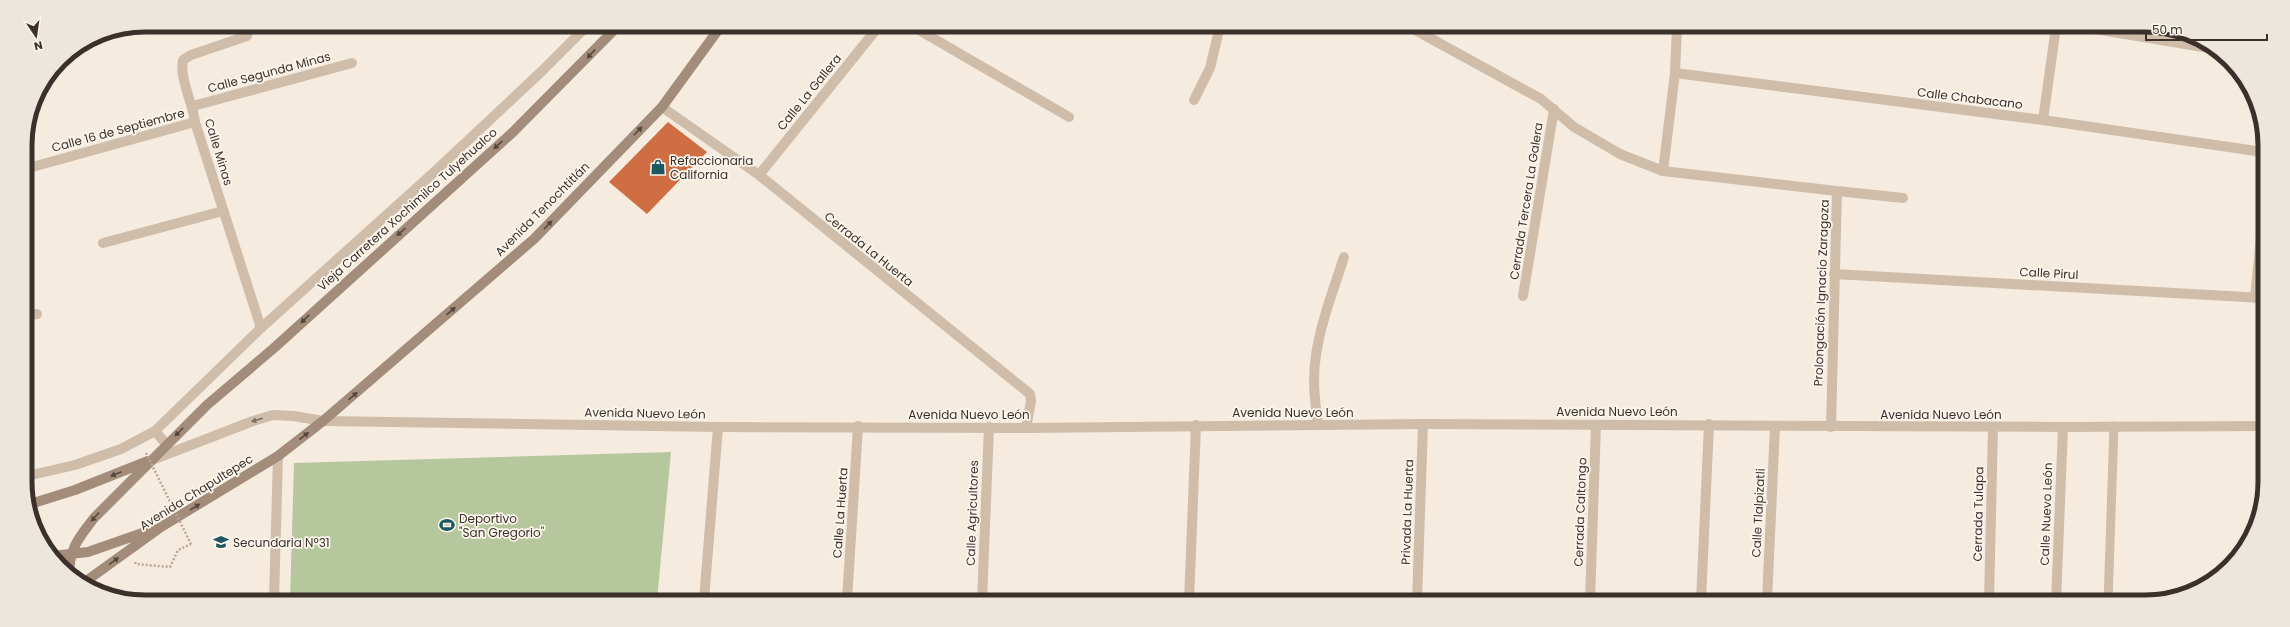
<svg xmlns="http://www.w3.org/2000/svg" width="2290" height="627" font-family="Poppins,sans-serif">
<rect width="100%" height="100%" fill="#f5ecdf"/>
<path fill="#b6c69d" d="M671 452 657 600H290L294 463Z"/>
<path fill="#cf6e43" d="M668 122 707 152 647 214 609 182Z"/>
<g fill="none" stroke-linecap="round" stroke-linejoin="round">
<path stroke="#bba793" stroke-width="2.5" stroke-dasharray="2 2" stroke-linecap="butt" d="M135 562 136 564 170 567 178 550 191 544"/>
<path stroke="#cfbdaa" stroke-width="9" d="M2108 602 2114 426"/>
<path stroke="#cfbdaa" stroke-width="10" d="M250 25 247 36 191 55 183 60C179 78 193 103 195 122L261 328
M912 26 1069 117
M1408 26 1541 99 1574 127 1620 154 1663 171 1837 191 1831 427
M2083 27 2215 49
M1675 73 2043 120 2263 152
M1194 100 1210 68 1220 26
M193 106 352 63
M662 107 759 175 1030 394 1031 401 1026 428
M2043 120 2056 27
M25 169 195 122
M1663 171 1675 73 1677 27
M759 175 879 26
M1837 191 1903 198
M103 243 223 211
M1834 274 2263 298
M1523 296 1554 109
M2255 298 2263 217
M26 315 37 314
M1318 425C1315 402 1312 378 1316 355 1321 321 1334 289 1344 257
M274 600 278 456
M704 600 718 427
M847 600 858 426
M982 601 989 427
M1189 601 1196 425
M1417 601 1423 424
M1590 601 1596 425
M1701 601 1709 424
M1767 601 1775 426
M1989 602 1993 427
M2056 602 2063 427"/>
<path stroke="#cfbdaa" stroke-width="10" d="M155 431 167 445
M152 460 253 421 273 415 294 416 323 421 718 427 1026 428 1423 424 2063 427 2263 426
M27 476 75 465 121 449 155 431 261 328 431 175 542 71 587 26"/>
<path stroke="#a38c7a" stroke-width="10" d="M27 505 75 490 148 461
M52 556 88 552 154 529
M69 574C70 547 78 539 94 518L207 405 274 348 512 133 618 26
M82 584 161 527 278 456 323 421 534 239 662 107 721 26"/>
<path stroke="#bba793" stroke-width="2.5" stroke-dasharray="2 2" stroke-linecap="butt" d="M146 453 191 544"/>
</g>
<defs><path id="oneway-solid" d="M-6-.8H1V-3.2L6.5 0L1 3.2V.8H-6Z"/></defs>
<g fill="#55473e">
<use href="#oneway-solid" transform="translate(591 54) rotate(133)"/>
<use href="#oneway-solid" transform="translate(638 131) rotate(-46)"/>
<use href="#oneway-solid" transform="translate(498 145) rotate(138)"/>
<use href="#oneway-solid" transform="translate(548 225) rotate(-46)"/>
<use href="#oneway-solid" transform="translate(401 232) rotate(138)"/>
<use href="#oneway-solid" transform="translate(451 311) rotate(-41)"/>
<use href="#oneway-solid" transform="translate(305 319) rotate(137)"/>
<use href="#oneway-solid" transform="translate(353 396) rotate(-41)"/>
<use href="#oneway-solid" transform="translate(179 432) rotate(135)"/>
<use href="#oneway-solid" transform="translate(304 436) rotate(-38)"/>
<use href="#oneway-solid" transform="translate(116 474) rotate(158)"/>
<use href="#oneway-solid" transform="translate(195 507) rotate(-32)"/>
<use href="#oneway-solid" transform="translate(95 517) rotate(132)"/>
<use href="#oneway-solid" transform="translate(114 561) rotate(-36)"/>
</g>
<use fill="#7e6f64" href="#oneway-solid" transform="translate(257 420) rotate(164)"/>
<defs>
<g id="shop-bare" transform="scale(1.2)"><path d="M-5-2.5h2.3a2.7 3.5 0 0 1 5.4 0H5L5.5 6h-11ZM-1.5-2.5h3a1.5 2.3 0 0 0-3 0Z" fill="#1b5861" stroke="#fcf6ed" stroke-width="2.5" paint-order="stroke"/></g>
<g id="stadium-bare" transform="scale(1.2)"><path d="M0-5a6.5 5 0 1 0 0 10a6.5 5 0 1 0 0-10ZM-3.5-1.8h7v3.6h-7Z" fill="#1b5861" stroke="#fcf6ed" stroke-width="2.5" paint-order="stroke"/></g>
<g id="school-bare" transform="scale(1.2)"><path d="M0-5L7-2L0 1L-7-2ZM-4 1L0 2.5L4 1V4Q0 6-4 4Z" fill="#1b5861" stroke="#fcf6ed" stroke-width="2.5" paint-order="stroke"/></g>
</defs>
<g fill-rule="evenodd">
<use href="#shop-bare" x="658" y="167"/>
<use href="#stadium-bare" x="447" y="525"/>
<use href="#school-bare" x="221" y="542"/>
</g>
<g text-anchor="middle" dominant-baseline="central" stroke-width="3.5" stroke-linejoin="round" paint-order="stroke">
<g font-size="12" fill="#3b302a" stroke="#fcf6ed">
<text transform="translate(269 72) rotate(-15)">Calle Segunda Minas</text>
<text transform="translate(809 92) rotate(-51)">Calle La Gallera</text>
<text transform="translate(1970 98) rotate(7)">Calle Chabacano</text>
<text transform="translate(118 130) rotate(-15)">Calle 16 de Septiembre</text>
<text transform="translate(219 152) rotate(73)">Calle Minas</text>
<text transform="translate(1526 201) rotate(-81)">Cerrada Tercera La Galera</text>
<text transform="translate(407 209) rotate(-42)">Vieja Carretera Xochimilco Tulyehualco</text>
<text transform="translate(542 209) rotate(-45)">Avenida Tenochtitlán</text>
<text transform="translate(869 249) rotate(39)">Cerrada La Huerta</text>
<text transform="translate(2049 273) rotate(3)">Calle Pirul</text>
<text transform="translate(1821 293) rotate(-88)">Prolongación Ignacio Zaragoza</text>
<text x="1617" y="411">Avenida Nuevo León</text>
<text x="1293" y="412">Avenida Nuevo León</text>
<text transform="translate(645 413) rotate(1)">Avenida Nuevo León</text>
<text x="969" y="414">Avenida Nuevo León</text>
<text x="1941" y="414">Avenida Nuevo León</text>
<text transform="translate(196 492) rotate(-32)">Avenida Chapultepec</text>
<text transform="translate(1407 512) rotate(-88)">Privada La Huerta</text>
<text transform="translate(1580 512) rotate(-88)">Cerrada Caltongo</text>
<text transform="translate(840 513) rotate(-86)">Calle La Huerta</text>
<text transform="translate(972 513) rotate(-88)">Calle Agricultores</text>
<text transform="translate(1758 513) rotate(-87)">Calle Tlalpizatli</text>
<text transform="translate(1978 514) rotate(-89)">Cerrada Tulapa</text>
<text transform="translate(2046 514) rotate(-88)">Calle Nuevo León</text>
</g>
<g font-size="12" fill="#3b302a" stroke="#fcf6ed" text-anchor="start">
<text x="670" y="160">Refaccionaria<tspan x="670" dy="14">California</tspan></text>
<text x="459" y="518">Deportivo<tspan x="459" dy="14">"San Gregorio"</tspan></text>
<text x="233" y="542">Secundaria Nº31</text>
</g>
</g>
<path d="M0 0H2290V627H0ZM145 32H2145A113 113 0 0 1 2258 145V482A113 113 0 0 1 2145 595H145A113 113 0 0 1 32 482V145A113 113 0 0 1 145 32Z" fill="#ede6dd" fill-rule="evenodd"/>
<path fill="none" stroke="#3b302a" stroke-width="5" d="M145 32H2145A113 113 0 0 1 2258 145V482A113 113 0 0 1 2145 595H145A113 113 0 0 1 32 482V145A113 113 0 0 1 145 32Z"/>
<g transform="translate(36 36) rotate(167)" stroke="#fcf6ed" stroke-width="3" paint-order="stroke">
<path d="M0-3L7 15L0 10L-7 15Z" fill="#3b302a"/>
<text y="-6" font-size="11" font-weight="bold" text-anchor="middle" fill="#3b302a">N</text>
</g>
<path d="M2146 34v6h121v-6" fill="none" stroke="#3b302a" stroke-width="2"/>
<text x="2152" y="34" font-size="12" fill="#3b302a" stroke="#fcf6ed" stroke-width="3" paint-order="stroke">50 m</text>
</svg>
